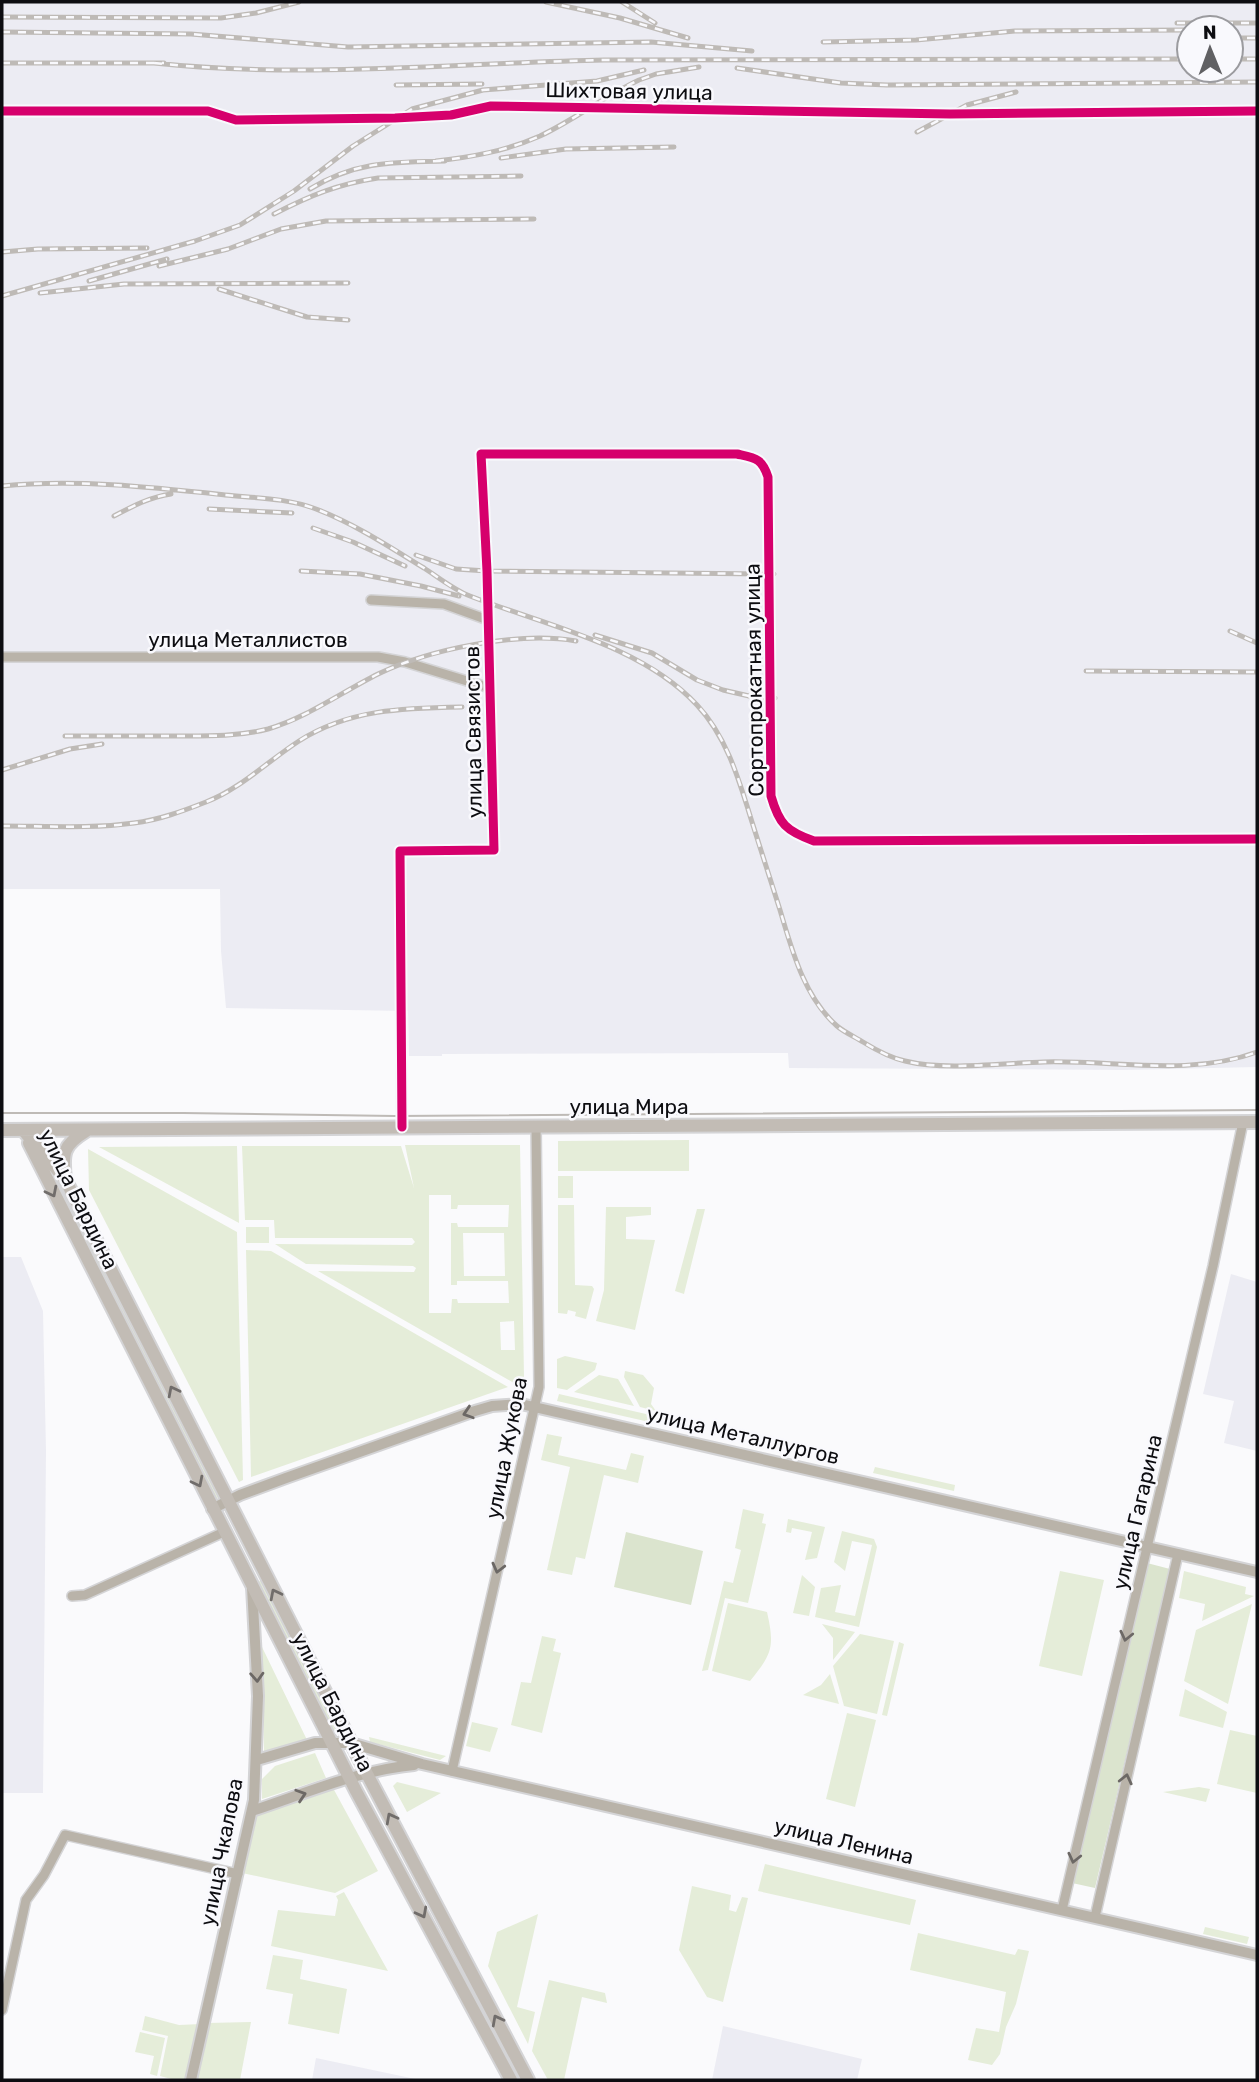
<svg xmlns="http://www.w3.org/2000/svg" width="1259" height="2082" font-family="Rubik,sans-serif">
<rect width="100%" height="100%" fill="#fafafc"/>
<path fill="#ececf3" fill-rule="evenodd" d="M2 2H1257V1067L1123 1070 789 1068 788 1053 442 1054V1056H409L408 1011 226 1008 221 951 220 889H2ZM1189 28H1231V70H1189Z
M2 1257H21L43 1311 46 1451 43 1793H2Z
M1231 1274 1257 1282V1451L1224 1443 1234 1401 1203 1394Z
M723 2026 862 2059 857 2080H712Z
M316 2058 420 2080H312Z"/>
<path fill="#e5edd9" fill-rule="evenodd" d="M689 1140V1171H558V1141Z
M405 1145H520L524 1377 514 1383 318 1271 414 1272 416 1268 413 1266 306 1264 275 1244 412 1245 415 1242 412 1238H275L274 1220H245L242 1146H401L414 1188ZM429 1195H451V1209H457L458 1205H509L508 1227H458L457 1223H451V1285H457V1281H508L509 1303H458L457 1299H452L451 1313H429ZM463 1233H504L505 1276H464ZM514 1321 515 1350H501L500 1322Z
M237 1146 239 1223 99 1147Z
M88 1149 237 1232 243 1480 239 1482 89 1190Z
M558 1176H573V1198H558Z
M558 1205H574L575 1285 592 1286 594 1289 586 1319 575 1316 576 1312 568 1310 567 1314 558 1313Z
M606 1207H651V1215L626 1217V1239L655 1240 635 1330 596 1321 604 1290Z
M697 1209H705L684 1294 675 1291Z
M74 1210 222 1496 215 1499 67 1214Z
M246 1227H269V1243H246Z
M246 1250 271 1251 508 1387 251 1477Z
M565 1356 597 1363 595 1370 567 1390 557 1388V1359Z
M625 1371 643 1375 654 1388 651 1404 656 1411 640 1407 624 1377Z
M599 1375 618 1379 634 1406 574 1392Z
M559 1394 659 1417 658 1424 557 1401Z
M547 1434 562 1437 558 1455 626 1470 631 1453 644 1456 638 1483 604 1475 585 1559 576 1557 572 1575 547 1570 570 1467 541 1460Z
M875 1467 955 1485 954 1491 873 1473Z
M743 1509 764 1514 762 1523 766 1524 748 1603 725 1598 708 1670 702 1671 724 1581 733 1583 741 1550 735 1548Z
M788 1519 825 1527 817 1558 805 1560 812 1532 792 1528 791 1533 786 1532Z
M842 1531 874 1539 877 1547 859 1627 815 1617 821 1588 841 1585 835 1612 855 1616 872 1545 852 1541 845 1571 834 1562Z
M1060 1571 1104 1580 1082 1676 1039 1666Z
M1184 1571 1246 1587 1245 1594 1254 1596 1202 1621 1205 1604 1179 1598Z
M802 1575 815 1587 809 1616 793 1613Z
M263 1579 340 1731 333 1733 258 1582Z
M728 1603 767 1612C775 1647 772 1654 750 1681L712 1671Z
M1252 1604 1228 1704 1184 1681 1196 1630Z
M822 1624 855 1632 833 1660V1638Z
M860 1634 894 1641 877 1714 844 1706 833 1666Z
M542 1636 556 1639 553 1651 561 1653 542 1733 511 1725 521 1682 531 1683Z
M899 1642 904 1644 887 1716 882 1715Z
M262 1647 308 1742 273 1754 264 1751Z
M830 1674 839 1704 803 1695 821 1685Z
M1185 1689 1227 1712 1223 1728 1179 1716Z
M847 1713 876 1720 855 1807 826 1799Z
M472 1722 498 1728 490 1752 466 1746Z
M1230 1730 1257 1736V1793L1217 1784Z
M369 1737 446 1756 440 1760 370 1742Z
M315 1753 326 1778 262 1799V1779L275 1766Z
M397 1782 441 1793 407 1812 393 1786Z
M1199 1787 1210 1789 1206 1802 1163 1792Z
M333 1788 378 1871 335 1893 242 1873 254 1813Z
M765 1864 916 1900 910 1925 758 1891Z
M692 1886 731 1895 729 1910 736 1912 742 1897 748 1898 723 2002 707 1997 679 1950Z
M344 1892 388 1971 271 1946 278 1910 335 1916 338 1900 336 1896Z
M538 1914 517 2007 535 2012 528 2044 488 1966 497 1932Z
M1205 1927 1249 1937 1247 1944 1203 1934Z
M918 1933 1015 1955 1018 1949 1029 1951 1016 2004 1006 2027 1000 2054 992 2065 968 2060 976 2028 999 2032 1006 1992 910 1970Z
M273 1955 303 1960 300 1979 347 1989 339 2034 288 2024 293 1994 266 1989Z
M549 1980 605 1993 607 2003 582 1997 564 2080H548L532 2051Z
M145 2016 179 2025 201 2024 189 2080H175L160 2076 168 2036 142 2030Z
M251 2022 240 2080H195L207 2023Z
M140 2032 165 2038 157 2076 150 2074 154 2056 135 2052Z"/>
<path fill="#dbe4ce" d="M626 1532 703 1551 691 1605 614 1587Z
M1147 1563 1170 1569 1095 1888 1072 1883Z"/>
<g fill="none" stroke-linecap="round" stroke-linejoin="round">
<g stroke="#d4d4d6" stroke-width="12">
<path id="minor" d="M2 111H208L236 120 395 118 451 115 491 106 950 114 1257 111
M371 600 444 604 488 620
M2 657H378L405 662 490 688
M402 1127 400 851 494 850 487 571 481 454H737C755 458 762 458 768 477L771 796C779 824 786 831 814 841L1257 839
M72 1596 85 1595 224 1532
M452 1771 539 1387 536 1126
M1062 1910 1213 1266 1243 1122
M1095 1917 1178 1554
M2 2010 26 1900 44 1875 65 1835 238 1874"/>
</g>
<g stroke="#d4d4d6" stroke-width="14">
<path id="tertiary" d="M212 1509 240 1495 286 1478 475 1411 492 1406 521 1404 1257 1572
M257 1760 315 1743H351L422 1764 1257 1955
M252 1811C304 1794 359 1770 414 1765
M191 2080 254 1800 258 1696 252 1587"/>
</g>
<g stroke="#d4d4d6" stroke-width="16">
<path id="secondary" d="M2 1130 1257 1122
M23 1130 65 1179 367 1774 528 2080
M29 1143 356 1791 511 2080
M65 1179C62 1153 63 1145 86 1131"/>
</g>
<use href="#minor" stroke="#b9b3a9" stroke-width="9"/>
<use href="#tertiary" stroke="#b9b3a9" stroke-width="10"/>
<use href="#secondary" stroke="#c2bcb5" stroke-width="12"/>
<path stroke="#bebab6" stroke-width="2" d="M2 1113H183L395 1116 1257 1110"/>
<g stroke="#bebab6" stroke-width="5">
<path id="rail" d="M546 2 620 18 688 38
M622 2 655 23
M2 17 221 18 256 13 299 2
M1177 23H1257
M2 32 191 34 348 47 651 42 752 51
M1231 38H1257
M823 42 916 40 1015 31 1189 30
M1231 59H1257
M2 63H164
M154 63C304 79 454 63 604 60L1189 59
M737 68 841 83 887 85 1257 82
M396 85 482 84
M917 132 967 105 1016 92
M501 158 566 149 674 147
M436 161C472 157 506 151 540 136 574 120 605 96 639 80L656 74 699 67
M310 189C356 161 393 162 445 161
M274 214C311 195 338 184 378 178L521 176
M2 252 38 249 147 248
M159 266 228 249 281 229 326 221 534 219
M89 281 167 259
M219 289 307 317 348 320
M40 293 124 284 348 283
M2 296 195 241 240 225 294 191 353 146 412 109 483 90 597 81 644 70
M2 486C76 479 150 487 225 495 254 498 288 498 316 509 355 524 388 546 424 568 438 577 454 590 470 596 544 625 642 645 697 705 727 737 739 780 752 822 761 851 771 881 780 910 792 950 804 997 837 1026 844 1032 855 1037 863 1042 876 1050 891 1058 905 1061 945 1071 1002 1063 1044 1062 1115 1060 1189 1077 1257 1052
M209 509 292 513
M114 516C133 506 150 497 171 494
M313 528 353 542 405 566
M416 555 456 569 487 571 774 574
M301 571 360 574 421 586 459 596
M1230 631 1257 643
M595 635 652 653 697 680 723 690 749 696 775 698
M1086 671 1257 672
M65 736C100 736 136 736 172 736 204 736 236 737 268 729 306 718 342 692 378 674 430 649 518 631 576 641
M2 770 70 749 102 744
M2 826C46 826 91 829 134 823 159 820 183 811 206 802 240 789 268 761 299 741 349 709 404 708 462 707"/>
</g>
<use href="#rail" stroke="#f9f9fd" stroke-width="2.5" stroke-dasharray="8" stroke-linecap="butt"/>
<g stroke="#f9f9fd" stroke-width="13">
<path id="cycleway" d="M2 111H208L236 120 395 118 451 115 491 106 950 114 1257 111
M402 1127 400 851 494 850 487 571 481 454H737C755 458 762 458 768 477L771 796C779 824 786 831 814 841L1257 839"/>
</g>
<use href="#cycleway" stroke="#d6006c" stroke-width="9"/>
</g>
<defs><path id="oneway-chevron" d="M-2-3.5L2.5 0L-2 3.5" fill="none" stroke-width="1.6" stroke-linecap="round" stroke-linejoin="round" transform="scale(1.75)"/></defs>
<g stroke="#716d6b">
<use href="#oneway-chevron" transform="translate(52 1192) rotate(63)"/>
<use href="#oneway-chevron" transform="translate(173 1391) rotate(-117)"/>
<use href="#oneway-chevron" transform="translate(198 1482) rotate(63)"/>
<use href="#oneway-chevron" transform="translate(275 1594) rotate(-117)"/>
<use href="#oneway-chevron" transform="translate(391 1818) rotate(-118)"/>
<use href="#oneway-chevron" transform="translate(422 1913) rotate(62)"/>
<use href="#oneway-chevron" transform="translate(497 2020) rotate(-118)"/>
</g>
<g stroke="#6c6865">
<use href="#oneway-chevron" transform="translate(468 1413) rotate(162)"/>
<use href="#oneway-chevron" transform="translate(498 1568) rotate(104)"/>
<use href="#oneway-chevron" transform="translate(1126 1636) rotate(103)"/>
<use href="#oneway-chevron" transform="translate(257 1677) rotate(87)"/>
<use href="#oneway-chevron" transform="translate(1126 1779) rotate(-77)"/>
<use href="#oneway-chevron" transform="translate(301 1795) rotate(-18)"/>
<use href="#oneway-chevron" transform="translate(1074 1858) rotate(103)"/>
</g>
<g text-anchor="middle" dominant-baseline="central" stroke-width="5" stroke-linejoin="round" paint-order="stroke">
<g font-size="21" fill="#0d0d11" stroke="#f9f9fd">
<text transform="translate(629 91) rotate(1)">Шихтовая улица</text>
<text x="248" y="639">улица Металлистов</text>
<text transform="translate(754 680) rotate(-91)">Сортопрокатная улица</text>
<text transform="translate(473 732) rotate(-91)">улица Связистов</text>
<text x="629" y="1106">улица Мира</text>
<text transform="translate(79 1199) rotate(64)">улица Бардина</text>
<text transform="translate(743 1435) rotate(13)">улица Металлургов</text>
<text transform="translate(506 1448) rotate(-79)">улица Жукова</text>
<text transform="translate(1137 1512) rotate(-77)">улица Гагарина</text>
<text transform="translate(333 1702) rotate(63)">улица Бардина</text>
<text transform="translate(844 1841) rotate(13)">улица Ленина</text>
<text transform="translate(221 1852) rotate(-79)">улица Чкалова</text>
</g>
</g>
<rect width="1259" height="2082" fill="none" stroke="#0d0d11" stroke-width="7"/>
<g transform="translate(1210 49) rotate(359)"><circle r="33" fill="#f9f9fd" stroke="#9b9b9f" stroke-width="2"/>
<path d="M0-5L12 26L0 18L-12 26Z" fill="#606063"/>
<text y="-10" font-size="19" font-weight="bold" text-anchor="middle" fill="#0d0d11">N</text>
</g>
</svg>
